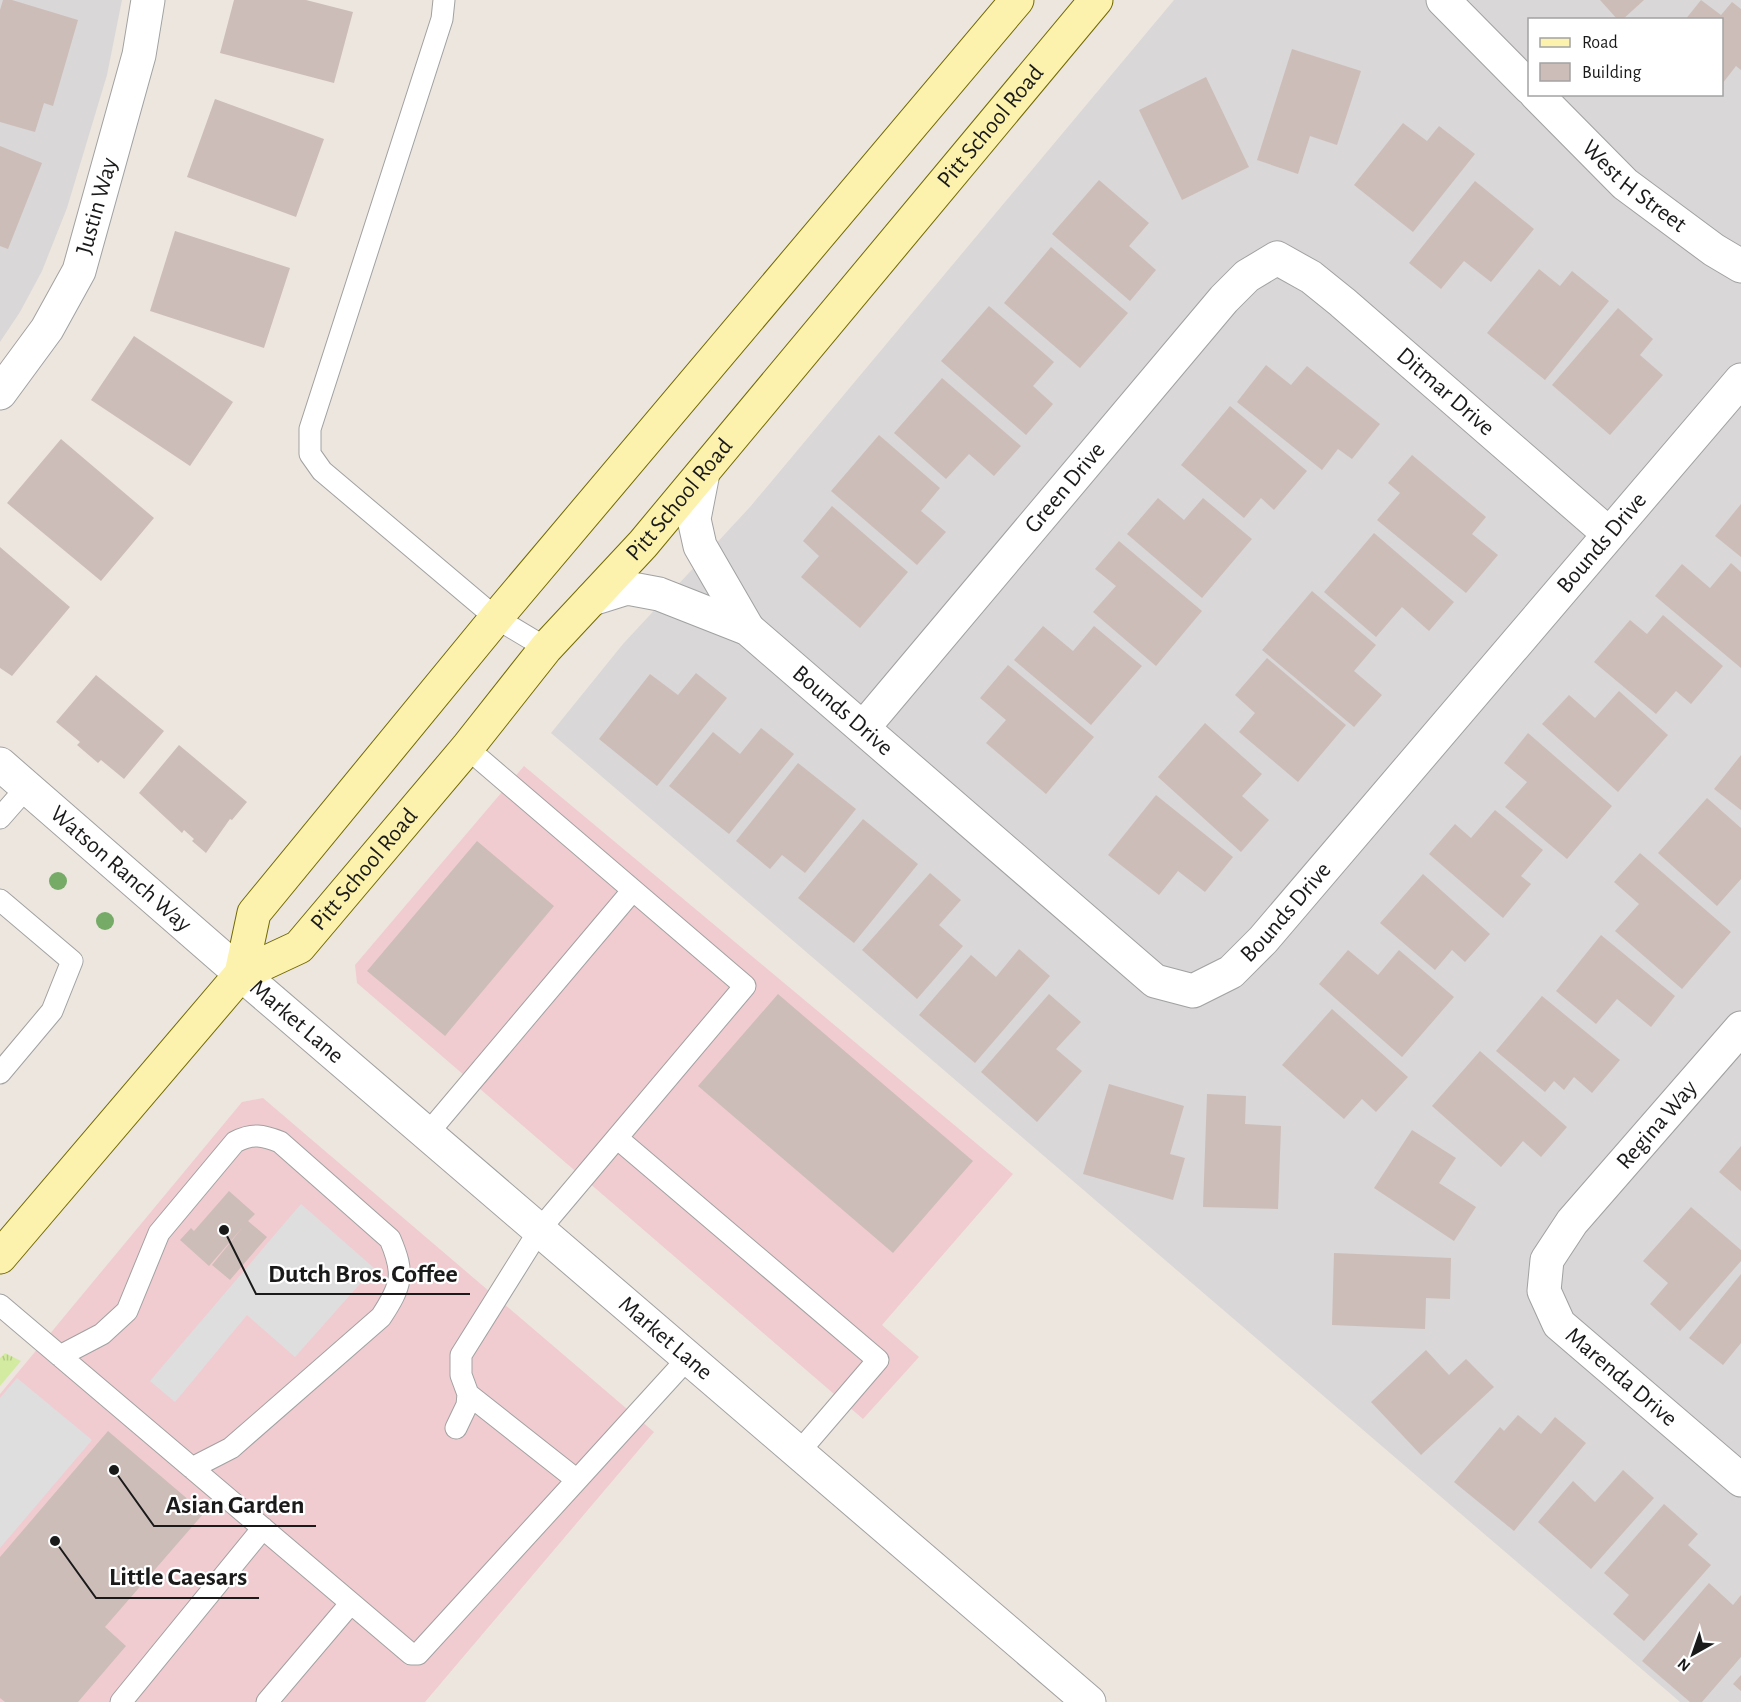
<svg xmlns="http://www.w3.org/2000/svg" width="1741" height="1702" font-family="'Alegreya Sans',sans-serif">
<defs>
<pattern id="grass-tufts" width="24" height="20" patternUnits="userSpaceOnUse" patternTransform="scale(1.5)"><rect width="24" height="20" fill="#d3eba0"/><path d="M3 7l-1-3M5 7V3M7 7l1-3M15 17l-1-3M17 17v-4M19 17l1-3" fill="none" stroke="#b5c989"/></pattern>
</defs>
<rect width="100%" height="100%" fill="#ede6df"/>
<path fill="#d9d7d7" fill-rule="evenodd" d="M0 0H122L107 75 67 208 42 271 20 312 0 342Z
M1174 0H1741V1702H1680L551 733 623 644 750 507ZM1530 20H1722V94H1530Z"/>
<path fill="#f0ccd1" d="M524 766 1013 1174 882 1325 919 1357 863 1419 357 983 355 965Z
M263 1098 654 1432 425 1702H0V1394L242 1102Z"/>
<path fill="url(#grass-tufts)" d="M5 1353 21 1361 0 1386V1358Z"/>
<path fill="#dedede" d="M301 1204 374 1268 295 1357 247 1315 175 1402 150 1381Z
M17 1378 92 1440 0 1548V1398Z"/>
<path fill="#cdbdb8" d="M3 0H12L78 20 53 106 44 103 35 132 0 122V10Z
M234 0H306L353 12 334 83 220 53Z
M1600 0H1644L1622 20H1618Z
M1701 0 1721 15 1732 2 1741 9V70L1736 66 1722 84V20H1685Z
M1292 49 1361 71 1337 145 1310 136 1298 174 1257 160Z
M1206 77 1249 167 1182 200 1139 110Z
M215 99 324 139 296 217 187 177Z
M1403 123 1427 141 1439 126 1475 154 1413 232 1354 185Z
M0 146 42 163 8 249 0 246Z
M1099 180 1149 223 1129 246 1156 270 1130 301 1052 234Z
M1475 181 1534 229 1491 282 1464 261 1441 289 1409 263Z
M175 231 290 268 264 348 150 311Z
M1051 247 1128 313 1080 368 1004 303Z
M1539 269 1560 286 1572 271 1609 301 1545 380 1487 333Z
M989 306 1054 362 1033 386 1053 404 1026 435 941 361Z
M1618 308 1653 339 1640 355 1663 375 1610 435 1552 385Z
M134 336 233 402 190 466 91 400Z
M1266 365 1291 385 1307 366 1380 424 1352 459 1338 449 1322 470 1237 402Z
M942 378 1021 446 994 476 969 454 946 479 894 433Z
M1230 406 1307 471 1274 510 1261 498 1244 518 1181 465Z
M879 435 940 488 921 511 946 532 917 565 831 491Z
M61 439 154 518 101 581 7 503Z
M1412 455 1486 517 1472 534 1498 555 1466 593 1377 520 1400 493 1388 483Z
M1158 498 1184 520 1203 498 1252 539 1202 598 1127 534Z
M1741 504V557L1715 536Z
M832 506 908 572 860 628 801 577 819 556 803 541Z
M1374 533 1454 602 1429 631 1402 607 1376 637 1324 592Z
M1119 541 1202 611 1156 666 1093 612 1116 586 1095 569Z
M0 547 70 607 12 676 0 668Z
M1731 563 1741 572V668L1655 596 1682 564 1710 588Z
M1312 591 1376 645 1354 671 1382 695 1354 727 1262 650Z
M1663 615 1723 666 1691 704 1676 691 1656 714 1594 662 1630 620 1647 634Z
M1043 626 1073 651 1094 626 1142 666 1091 725 1014 660Z
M1267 658 1346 725 1298 782 1239 732 1255 713 1235 695Z
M1008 665 1094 737 1046 794 986 743 1006 720 980 698Z
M696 673 727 698 657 786 599 739 650 674 678 695Z
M96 675 164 731 124 779 101 760 98 763 77 745 80 742 56 722Z
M1619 691 1668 735 1618 792 1542 724 1569 695 1595 718Z
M1205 723 1262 774 1242 796 1269 820 1241 852 1158 777Z
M761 728 794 754 729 834 669 786 713 732 740 754Z
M1528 733 1612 806 1567 859 1505 807 1527 782 1504 763Z
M179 745 247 802 232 820 230 819 206 853 192 841 194 839 184 830 182 833 139 793Z
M1741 755V810L1714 789Z
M798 763 856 809 805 873 782 855 770 869 736 841Z
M1156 795 1233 857 1205 892 1178 871 1159 895 1108 855Z
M1707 798 1741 828V879L1717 906 1658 853Z
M1495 810 1543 850 1521 876 1531 884 1503 918 1429 854 1455 824 1471 838Z
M863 819 918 864 854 943 798 898Z
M477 841 554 906 445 1036 367 971Z
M1640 853 1731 932 1682 989 1615 931 1639 904 1614 882Z
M930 873 961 900 939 925 963 946 917 999 862 950Z
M1423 874 1490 934 1465 962 1452 950 1435 970 1380 923Z
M1601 935 1675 996 1651 1027 1617 999 1596 1024 1556 991Z
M1019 949 1050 976 975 1063 919 1015 971 955 996 977Z
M1348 950 1378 975 1399 950 1454 997 1402 1057 1319 984Z
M778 994 973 1161 893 1253 698 1086Z
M1049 994 1081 1022 1056 1049 1082 1071 1037 1122 981 1072Z
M1542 996 1620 1060 1592 1093 1574 1077 1564 1090 1554 1081 1545 1092 1496 1051Z
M1332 1009 1408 1077 1376 1112 1362 1099 1344 1119 1282 1065Z
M1480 1051 1567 1127 1541 1157 1523 1141 1501 1167 1432 1106Z
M1109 1084 1184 1106 1170 1154 1185 1158 1173 1200 1083 1174Z
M1207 1094 1246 1096 1245 1124 1281 1126 1278 1209 1203 1207Z
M1412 1130 1456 1158 1439 1183 1476 1207 1454 1241 1374 1188Z
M1741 1146V1191L1719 1172Z
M229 1191 255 1214 248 1221 267 1237 230 1280 212 1265 242 1228 209 1266 180 1240 191 1228 194 1231Z
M1691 1207 1741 1250V1261L1680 1331 1650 1304 1668 1283 1643 1261Z
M1334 1253 1451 1258 1450 1299 1426 1298 1425 1329 1332 1325Z
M1741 1274V1343L1723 1365 1689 1338Z
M1426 1350 1449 1375 1466 1359 1494 1387 1421 1455 1371 1402Z
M1518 1415 1541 1434 1555 1417 1586 1443 1514 1531 1454 1482 1500 1427 1504 1431Z
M108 1431 204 1513 105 1627 126 1646 78 1702H5L0 1698V1557Z
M1623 1470 1654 1498 1591 1569 1538 1522 1573 1481 1595 1502Z
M1664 1504 1698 1534 1688 1545 1711 1565 1644 1641 1613 1614 1629 1595 1604 1573Z
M1709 1583 1733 1605 1741 1595V1657L1702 1702H1690L1642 1661Z
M1741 1675V1691L1733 1684Z"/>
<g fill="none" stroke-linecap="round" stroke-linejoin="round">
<g stroke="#a1a1a1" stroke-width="23">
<path id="lane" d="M444 0 442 19 310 429V454L322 471 496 618 546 648
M0 818 28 786
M0 900 72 961 52 1011 0 1073
M428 1133 633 890
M617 1138 878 1360 799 1452
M0 1305 351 1603 267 1702
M60 1356 102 1334 127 1311 159 1233 235 1142C252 1133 263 1135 280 1142L390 1239C405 1274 402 1285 381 1317L231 1448 192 1468
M468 1394 577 1480 689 1357
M456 1428 467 1405 468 1394 461 1375V1355L540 1229 745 986 467 748
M351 1603 411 1654H418L577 1480
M121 1702 263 1528"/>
</g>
<g stroke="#a1a1a1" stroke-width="35">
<g id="street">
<path d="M1443 0 1530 88"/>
<path id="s1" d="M1536 94 1625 184 1714 250 1741 266"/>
<path id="s2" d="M0 393 47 329 79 271 139 55 148 0"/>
<path d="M703 473 694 519 700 546 748 629"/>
<path id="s3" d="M592 599 627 588 659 594 748 629 1155 981 1193 991 1231 972 1263 940 1741 380"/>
<path id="s4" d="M863 728 1224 299 1247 276 1277 258 1311 277 1342 302 1609 534"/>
<path id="s5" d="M0 764 241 974 1089 1702"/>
<path id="s6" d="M1741 1028 1572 1222 1547 1260 1544 1291 1559 1324 1741 1480"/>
</g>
</g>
<g stroke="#736a00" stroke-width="35">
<g id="secondary">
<path d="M241 974 254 913 496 618 1017 0"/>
<path id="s7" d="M0 1257 241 974 299 947 467 748 546 648 643 544 1096 0"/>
</g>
</g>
<use href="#lane" stroke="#fff" stroke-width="21"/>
<use href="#street" stroke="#fff" stroke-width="33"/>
<use href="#secondary" stroke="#fcf2ad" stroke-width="33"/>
</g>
<g fill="#75ab67">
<circle cx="58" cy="881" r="9"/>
<circle cx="105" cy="921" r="9"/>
</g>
<g text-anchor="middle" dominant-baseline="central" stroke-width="4.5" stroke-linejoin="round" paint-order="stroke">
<g font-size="24" fill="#1a1a1a" stroke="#fff">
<text stroke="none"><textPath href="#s7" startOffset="1509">Pitt School Road</textPath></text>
<text stroke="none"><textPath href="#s1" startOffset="135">West H Street</textPath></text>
<text stroke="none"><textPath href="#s2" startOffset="213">Justin Way</textPath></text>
<text stroke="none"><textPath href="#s4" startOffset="844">Ditmar Drive</textPath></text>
<text stroke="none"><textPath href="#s4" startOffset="314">Green Drive</textPath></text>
<text stroke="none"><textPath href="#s7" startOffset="1023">Pitt School Road</textPath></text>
<text stroke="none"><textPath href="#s3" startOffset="1352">Bounds Drive</textPath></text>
<text stroke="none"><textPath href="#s3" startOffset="290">Bounds Drive</textPath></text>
<text stroke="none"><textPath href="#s5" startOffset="160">Watson Ranch Way</textPath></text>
<text stroke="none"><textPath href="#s7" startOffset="537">Pitt School Road</textPath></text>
<text stroke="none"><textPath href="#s3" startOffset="866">Bounds Drive</textPath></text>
<text stroke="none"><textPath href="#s5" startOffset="393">Market Lane</textPath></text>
<text transform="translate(1657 1125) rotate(-49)">Regina Way</text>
<text stroke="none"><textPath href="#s5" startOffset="879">Market Lane</textPath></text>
<text stroke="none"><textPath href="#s6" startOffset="452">Marenda Drive</textPath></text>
</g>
</g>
<path fill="none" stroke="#1a1a1a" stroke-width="2" d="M224 1230L256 1294H470M114 1470L154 1526H316M55 1541L96 1598H259"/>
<g fill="#1a1a1a" stroke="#fff" stroke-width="2">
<circle cx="224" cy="1230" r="6"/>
<circle cx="114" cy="1470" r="6"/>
<circle cx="55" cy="1541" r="6"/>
</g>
<g font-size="26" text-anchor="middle" font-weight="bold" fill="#1a1a1a" stroke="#fff" stroke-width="4.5" stroke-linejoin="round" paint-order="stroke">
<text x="363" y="1282">Dutch Bros. Coffee</text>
<text x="235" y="1513">Asian Garden</text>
<text x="178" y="1585">Little Caesars</text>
</g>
<rect x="1528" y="18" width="195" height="78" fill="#ffffff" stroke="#a3a3a3" stroke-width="1.5"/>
<rect x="1540" y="38" width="30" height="9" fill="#fcf2ad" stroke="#a3a3a3" stroke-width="1.5"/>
<text x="1582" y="48" font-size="18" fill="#1a1a1a">Road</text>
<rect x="1540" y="63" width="30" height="18" fill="#cdbdb8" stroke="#a3a3a3" stroke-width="1.5"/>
<text x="1582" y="78" font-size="18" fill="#1a1a1a">Building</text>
<g transform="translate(1693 1654) rotate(220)" stroke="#ffffff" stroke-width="4.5" paint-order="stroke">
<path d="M0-4.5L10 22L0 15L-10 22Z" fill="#1a1a1a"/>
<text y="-9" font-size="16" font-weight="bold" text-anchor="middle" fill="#1a1a1a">N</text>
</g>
</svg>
